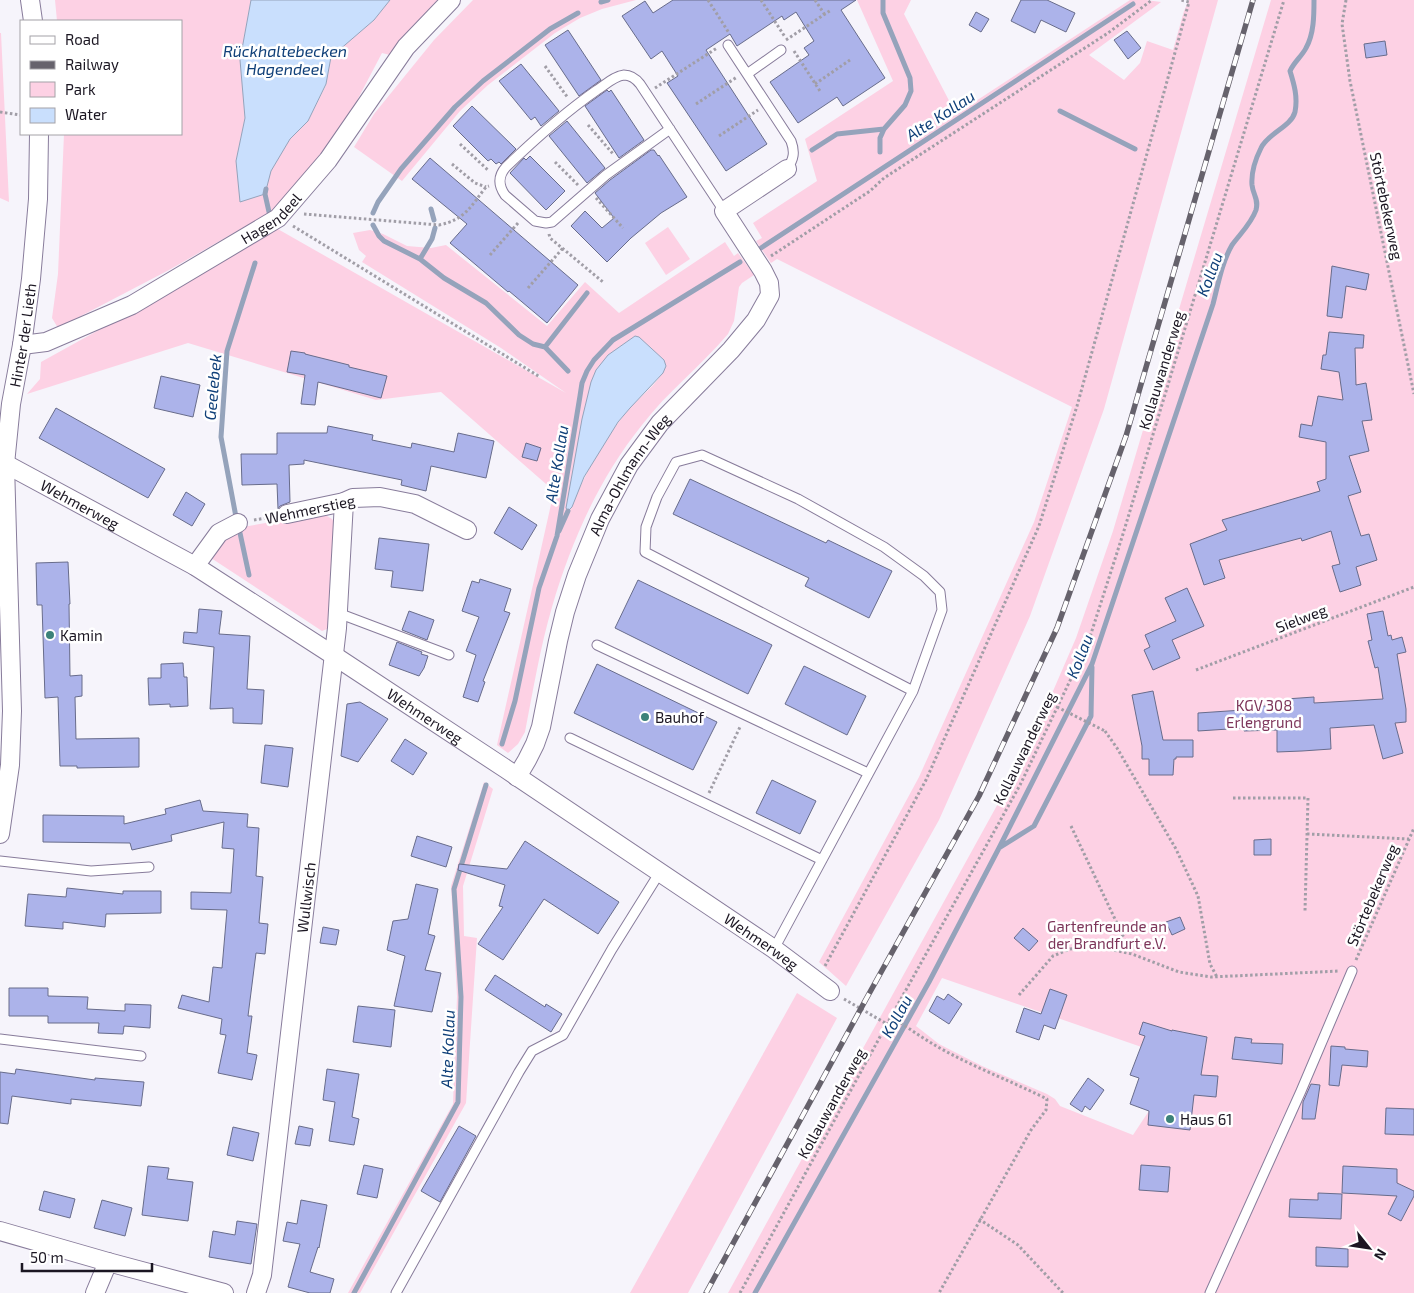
<svg xmlns="http://www.w3.org/2000/svg" width="1414" height="1293" font-family="'Exo 2',sans-serif">
<rect width="100%" height="100%" fill="#f6f4fb"/>
<path fill="#fdd1e4" fill-rule="evenodd" d="M55 0H251L240 60 245 118 236 161 265 194 270 171 290 139 308 121 326 85 331 57 374 20 390 0H439L390 55 382 53 331 150 272 211 169 270 58 328 52 318 58 274 64 134H181V21H57Z
M473 0H636L602 9 580 18 555 33 488 85 460 111 402 181 354 147 374 114 434 40Z
M857 0H911L904 14 956 114 1130 0H1146L1161 2 1089 55 1124 80 1140 63 1147 41 1173 50 1184 11 1189 0H1218L1104 409 1030 616 939 820 846 986 819 962 919 777 1034 522 1072 407 777 259 771 263 756 241 762 238 753 223 817 181 805 139 893 81Z
M1271 0H1414V1293H728L1011 780 1050 698 1076 638 1113 531ZM942 978 1182 1061 1133 1135 1060 1106 1055 1099 1047 1094 982 1066 939 1044 916 1026Z
M0 33H1L9 202 0 198Z
M668 227 690 259 666 275 645 243Z
M276 228 566 393 501 348 362 262 366 256 359 250 353 233 370 230 383 234 407 246 431 248 446 245 547 326 585 282 619 313 725 242 734 256 738 253 754 275 742 283 739 287 734 321 728 334C701 366 667 392 642 425 599 478 571 542 552 607 540 648 533 691 525 732L518 744 508 753 497 745 554 491 441 392 376 400 188 343 27 394 40 379 41 362 135 310ZM635 336 664 360C671 374 639 397 630 408 607 434 584 474 572 507L570 510 568 511 567 510 608 355Z
M322 513 332 519 337 527 330 625 327 629 322 631 211 558 225 536 243 527Z
M484 782 493 789 463 886 464 936 477 938 466 1103 360 1293H348L453 1104 457 996 451 886Z
M797 993 837 1018 688 1293H630Z"/>
<path fill="#c9dffd" stroke="#95a3bb" d="M251 0H390L374 20 331 57 326 84 308 121 290 139 271 171 265 194 240 202 236 161 245 118 240 60Z
M635 336 639 337 664 360 666 366 663 373 630 408 618 422 584 477 572 507 568 511 566 508 582 419 591 382 596 370 608 355Z"/>
<g fill="none" stroke-linecap="round" stroke-linejoin="round">
<path stroke="#95a3bb" stroke-width="5" d="M601 2 608 0
M1060 111 1135 149
M812 150 837 134 884 129
M880 152V138L884 129 905 105 911 91 910 78 883 13V0
M266 189 265 194 269 212
M431 209 434 220
M373 213 378 202 401 169 455 107 483 81 550 29 578 13
M373 225 379 236 384 241 420 259 444 278 486 303 519 335 533 344 545 347 568 371
M761 248 1133 4
M420 259 432 239 435 228
M545 347 587 293
M236 517 221 437 227 351 255 263
M559 531 568 511
M240 533 249 575
M502 744 515 701 539 588 557 536 580 396 582 383 587 371 594 360 613 340 740 262
M999 848 1034 826 1091 716 1092 667
M354 1293 458 1102 461 997 454 889 486 785
M755 1293 929 982 999 848 1092 664 1213 304C1218 285 1222 262 1232 245 1240 234 1251 224 1256 210 1259 199 1253 195 1252 185 1251 172 1256 158 1261 148 1268 133 1291 127 1295 112 1298 97 1294 84 1290 71 1294 62 1302 56 1306 48 1314 34 1314 15 1314 0"/>
</g>
<path fill="#acb3ea" stroke="#686c8b" d="M673 0H856L841 10 885 78 843 106 837 97 798 123 770 82 809 55 804 48 814 41 796 12 784 20 782 16 737 46 730 34 706 50 767 144 726 171 667 83 678 76 662 51 651 59 622 16 645 1 653 13Z
M1021 0H1047L1075 13 1066 32 1041 20 1035 33 1011 21Z
M976 12 989 19 981 32 969 25Z
M568 30 601 80 579 96 545 45Z
M1127 31 1141 48 1128 59 1114 40Z
M1385 41 1387 55 1366 58 1364 44Z
M521 64 559 111 541 126 535 117 531 120 499 81Z
M607 90 609 92 611 90 644 140 619 158 585 106Z
M472 106 516 149 501 164 499 162 496 164 491 159 488 161 453 126Z
M567 121 605 168 587 183 549 136Z
M651 150H654L658 156 659 155 687 197 661 213 631 238 607 262 571 226 585 211 602 228 614 218 595 193 610 180Z
M530 156 565 191 546 210 510 173 524 158 526 160Z
M430 158 578 285 547 323 509 291 508 292 450 243 467 224 412 179Z
M1332 266 1369 274 1366 290 1346 286 1342 318 1327 316Z
M1329 332 1364 335 1363 348H1355L1356 385 1366 383 1372 420 1362 421 1369 451 1349 456 1361 492 1348 496 1361 536 1369 534 1377 560 1356 567 1361 585 1340 592 1332 566 1340 564 1331 531 1302 541 1301 538 1219 560 1225 578 1204 585 1190 544 1227 530 1222 520 1320 491 1317 482 1326 479V442L1299 437 1301 424 1312 426 1318 396 1343 400 1339 372 1321 369 1323 355H1326Z
M291 351 305 353V354L349 365V367L387 376 381 398 318 382 315 405 301 404 305 375 287 372Z
M161 376 200 385 193 417 154 408Z
M56 408 165 469 148 498 39 438Z
M328 426 373 435 372 440 411 448 412 443 454 452 458 433 494 441 486 478 431 466 426 491 401 485 402 480 304 460V464L289 465 290 502 280 506 278 509 277 484 242 485 241 454H277V433H327Z
M526 443 541 448 537 461 522 457Z
M690 479 826 543 828 540 892 571 869 618 805 586 809 578 673 514Z
M186 492 205 504 192 526 173 515Z
M509 507 537 525 522 550 494 533Z
M379 538 429 544 423 591 391 587 393 571 375 569Z
M68 562 70 604H69L70 676 82 675V696L75 697 76 739 139 738V767L77 768V766H60L58 697 45 698 42 605H37L36 563Z
M480 579 511 589 504 611 510 613 483 681 485 682 478 702 463 697 476 655 466 651 479 617 462 611 472 581 479 583Z
M638 580 772 645 748 694 615 628Z
M1187 588 1204 626 1172 640 1180 658 1153 670 1144 650 1150 647 1145 635 1176 621 1165 598Z
M199 609 222 611 219 634 250 636 247 689 264 690 262 724 233 723V708L210 709 214 647 183 643 184 632 197 633Z
M409 611 434 620 427 640 402 630Z
M1383 611 1388 636 1391 635 1392 640 1402 637 1406 652 1397 654 1406 709V722L1395 723 1403 753 1383 759 1374 725 1330 728 1331 749 1302 751 1277 752V730L1244 731V728L1198 731V713L1243 710V707L1286 705V699L1314 697V703L1383 699 1378 667 1375 668 1368 641 1372 640 1367 614Z
M397 642 422 652 421 654 428 656 424 668 419 676 389 665Z
M183 663 184 677H187L188 706 170 707V704L149 705 148 678H161V664Z
M597 664 717 722 693 770 574 713Z
M804 666 866 696 847 735 785 704Z
M1153 691 1163 740H1193V757H1176V759H1174L1173 775H1149V759H1142V746L1132 695Z
M360 702 388 719 358 762 341 756 347 704Z
M405 739 427 753 413 775 391 761Z
M265 745 293 748 288 787 261 783Z
M772 780 816 801 800 834 756 813Z
M200 800 203 811 248 814 247 827 259 828 256 876 263 877 259 923 268 924 265 954 256 953 248 1016H252L247 1053 257 1055 252 1080 218 1073 226 1035 220 1034 222 1019 178 1008 182 995 209 1002 213 967 222 968 227 910 191 909V892L231 893 234 849 222 848 224 822 171 835 172 841 132 850 130 843 43 842V815L124 816V824L166 814 165 809Z
M417 836 452 847 446 867 411 856Z
M1271 839V855H1254V840Z
M525 841 619 902 598 934 544 899 503 960 478 944 503 907 499 906 505 885 458 870 459 864 507 869Z
M416 884 438 889 428 934 435 936 425 970 441 973 432 1012 394 1006 405 956 387 950 393 921 408 919Z
M67 888 123 894V891H161V913L106 914 105 927 63 922V929L25 926 28 894 66 897Z
M1180 917 1185 929 1172 935 1166 922Z
M323 927 339 930 336 945 320 943Z
M1023 928 1038 941 1029 951 1014 938Z
M495 975 545 1007 546 1004 562 1014 551 1032 485 990Z
M9 988H48V996L88 997 87 1009 125 1011V1004L151 1005 150 1028 124 1026 123 1034 98 1033 99 1023H48V1016H9Z
M1050 989 1067 995 1055 1029 1044 1025 1039 1040 1016 1032 1024 1008 1041 1014Z
M948 994 962 1004 949 1024 929 1011 937 996 944 1000Z
M358 1006 395 1010 391 1047 353 1042Z
M1143 1022 1172 1031V1030L1207 1037 1201 1075 1218 1076 1216 1097 1194 1095 1190 1130 1148 1125 1149 1111 1130 1104 1139 1078 1130 1075 1145 1036 1139 1034Z
M1235 1037 1252 1039 1251 1043 1283 1044 1282 1064 1232 1059Z
M1331 1046 1345 1047V1049L1368 1051 1367 1067 1342 1065 1339 1086 1329 1085Z
M16 1069 95 1080V1078L144 1082 141 1106 71 1099V1104L12 1096 8 1124 0 1123V1072L15 1074Z
M327 1069 359 1074 352 1117 359 1119 354 1145 329 1141 335 1102 323 1100Z
M1088 1078 1104 1090 1090 1110 1085 1106 1082 1112 1070 1104Z
M1311 1084 1320 1085 1315 1119H1302L1303 1102Z
M1386 1108 1414 1109V1135L1385 1134Z
M299 1126 313 1129 310 1146 295 1144Z
M459 1126 476 1136 440 1202 421 1191Z
M233 1127 259 1133 253 1161 227 1155Z
M364 1165 383 1169 377 1198 357 1194Z
M1141 1165 1170 1167 1168 1192 1139 1190Z
M148 1166 169 1168 167 1179 193 1182 188 1221 142 1215Z
M1343 1166 1397 1169V1183L1414 1191V1196L1401 1221 1388 1214 1397 1196 1342 1193Z
M44 1191 75 1199 70 1218 39 1210Z
M1318 1193 1342 1194 1341 1219 1289 1217 1290 1199 1318 1200Z
M102 1200 132 1208 125 1236 94 1228Z
M301 1200 327 1205 319 1248 318 1247 310 1272 334 1279 330 1293H310L288 1287 300 1244 283 1241 287 1222 297 1224Z
M237 1221 257 1224 251 1264 209 1257 213 1231 235 1235Z
M1316 1247 1348 1249V1267L1316 1266Z"/>
<g fill="none" stroke-linecap="round" stroke-linejoin="round">
<g stroke="#887c9b" stroke-width="11">
<path id="lane" d="M728 45 791 141C795 152 794 159 787 169
M747 74 781 50
M670 129 606 175 552 222 546 223 535 221 505 195C498 185 498 176 506 167 535 139 564 113 597 90 605 85 614 76 624 75 631 75 636 79 640 84L724 211
M338 613 449 655
M597 645 868 773
M570 738 822 860
M0 861 91 871 149 867
M774 949 913 691 645 552 646 527 657 497 676 462 702 455 798 499 884 547 924 576 940 592 942 610 913 691
M0 1039 141 1056
M396 1293 519 1072 532 1051 563 1035 612 949 660 872
M1210 1293 1301 1091 1352 971"/>
</g>
<g stroke="#887c9b" stroke-width="20">
<g id="street">
<path d="M30 0 33 21"/>
<path id="s1" d="M22 345 46 342 132 305 278 218 328 160 406 47 451 0"/>
<path id="s2" d="M0 461 195 566 333 655 506 769 774 949 830 991"/>
<path d="M287 514 344 502 353 498 380 497 415 504 467 530"/>
<path d="M195 566 219 533 238 523"/>
<path id="s3" d="M517 777 527 760 535 744 541 727 558 641 565 612 577 575 600 519 629 465 660 423 731 350 756 320 770 295 769 283 763 271 724 211 787 169"/>
<path id="s4" d="M0 834 10 765 12 711 5 464 11 404 22 345 31 279 38 199 39 134"/>
<path d="M0 1231 108 1262 224 1293"/>
<path d="M95 1293 108 1262"/>
<path id="s5" d="M256 1293 262 1275 337 628 344 502"/>
</g>
</g>
<path stroke="#a19ea7" stroke-width="3" stroke-dasharray="2.5 2.5" stroke-linecap="butt" d="M708 0 729 33
M761 0 785 37
M815 0 825 15
M1346 0 1342 24 1350 81 1414 394
M786 40 831 10
M794 51 820 91
M545 66 568 98
M815 84 850 60
M655 88 717 48
M696 104 737 77
M0 112 20 115
M588 125 614 155
M719 136 758 110
M460 144 489 171
M555 162 578 185
M452 164 475 183 486 187
M596 198 623 228
M304 214 439 225C465 220 471 206 486 187L489 186
M293 226 540 377
M549 234 550 238 603 282
M490 255 518 223
M771 256 870 191 884 178 1108 33 1152 0
M528 288 563 248
M254 520 272 517
M1196 670 1414 587
M1105 731 1117 748 1176 849 1198 896 1210 964 1217 977
M709 793 740 727
M1233 798H1308L1305 911
M1071 826 1131 953
M1307 834 1409 839
M1356 960 1414 828
M825 966 926 780 1039 526 1077 406 1189 2 1181 0
M1019 995 1053 956 1070 949 1093 946 1132 954 1179 972 1211 977 1340 971
M844 999 887 1024 896 1020C910 1029 924 1039 938 1047 973 1067 1011 1081 1047 1099L1046 1110 1031 1130 939 1293
M979 1219 1018 1245 1063 1293
M740 1293 887 1024 1020 785 1088 643 1123 534 1284 0"/>
<use href="#lane" stroke="#fff" stroke-width="9"/>
<use href="#street" stroke="#fff" stroke-width="18"/>
<g stroke="#66626c" stroke-width="5.5">
<path id="rail" d="M706 1293 865 1001 979 796 1057 628 1126 436 1253 0"/>
</g>
<use href="#rail" stroke="#fff" stroke-width="4" stroke-dasharray="11" stroke-linecap="butt"/>
<path stroke="#a19ea7" stroke-width="3" stroke-dasharray="2.5 2.5" stroke-linecap="butt" d="M1057 707 1105 731"/>
</g>
<g fill="#3c8279" stroke="#fff" stroke-width="2">
<circle cx="50" cy="635" r="5"/>
<circle cx="645" cy="717" r="5"/>
<circle cx="1170" cy="1119" r="5"/>
</g>
<g text-anchor="middle" dominant-baseline="central" stroke-width="5" stroke-linejoin="round" paint-order="stroke">
<g font-size="15" fill="#1b1622" stroke="#fff">
<text transform="translate(1387 206) rotate(78)">Störtebekerweg</text>
<text stroke="none"><textPath href="#s1" startOffset="282">Hagendeel</textPath></text>
<text stroke="none"><textPath href="#s4" startOffset="501">Hinter der Lieth</textPath></text>
<text transform="translate(1161 370) rotate(-73)">Kollauwanderweg</text>
<text stroke="none"><textPath href="#s3" startOffset="326">Alma-Ohlmann-Weg</textPath></text>
<text stroke="none"><textPath href="#s2" startOffset="91">Wehmerweg</textPath></text>
<text transform="translate(310 509) rotate(-12)">Wehmerstieg</text>
<text transform="translate(1301 618) rotate(-21)">Sielweg</text>
<text stroke="none"><textPath href="#s2" startOffset="496">Wehmerweg</textPath></text>
<text transform="translate(1024 748) rotate(-64)">Kollauwanderweg</text>
<text transform="translate(1372 895) rotate(-67)">Störtebekerweg</text>
<text stroke="none"><textPath href="#s5" startOffset="399">Wullwisch</textPath></text>
<text stroke="none"><textPath href="#s2" startOffset="901">Wehmerweg</textPath></text>
<text transform="translate(831 1103) rotate(-61)">Kollauwanderweg</text>
</g>
<g font-size="15" fill="#1b1622" stroke="#fff" text-anchor="start">
<text x="60" y="635">Kamin</text>
<text x="655" y="717">Bauhof</text>
<text x="1180" y="1119">Haus 61</text>
</g>
<g font-size="15" fill="#7d355a" stroke="#fff">
<text x="1264" y="705">KGV 308<tspan x="1264" dy="17">Erlengrund</tspan></text>
<text x="1107" y="926">Gartenfreunde an<tspan x="1107" dy="17">der Brandfurt e.V.</tspan></text>
</g>
<g font-size="16" font-style="italic" fill="#104079" stroke="#fff">
<text x="285" y="50">Rückhaltebecken<tspan x="285" dy="18">Hagendeel</tspan></text>
<text transform="translate(940 115) rotate(-33)">Alte Kollau</text>
<text transform="translate(1209 274) rotate(-69)">Kollau</text>
<text transform="translate(212 387) rotate(-85)">Geelebek</text>
<text transform="translate(556 464) rotate(-81)">Alte Kollau</text>
<text transform="translate(1079 656) rotate(-68)">Kollau</text>
<text transform="translate(896 1016) rotate(-61)">Kollau</text>
<text transform="translate(447 1049) rotate(-88)">Alte Kollau</text>
</g>
</g>
<rect x="20" y="20" width="162" height="115" fill="#ffffff" stroke="#a4a2a7"/>
<rect x="30" y="36" width="25" height="8" fill="#ffffff" stroke="#a4a2a7"/>
<text x="65" y="45" font-size="15" fill="#1b1622">Road</text>
<rect x="30" y="61" width="25" height="8" fill="#66626c" stroke="#a4a2a7"/>
<text x="65" y="70" font-size="15" fill="#1b1622">Railway</text>
<rect x="30" y="82" width="25" height="15" fill="#fdd1e4" stroke="#a4a2a7"/>
<text x="65" y="95" font-size="15" fill="#1b1622">Park</text>
<rect x="30" y="108" width="25" height="15" fill="#c9dffd" stroke="#a4a2a7"/>
<text x="65" y="120" font-size="15" fill="#1b1622">Water</text>
<g transform="translate(1369 1248) rotate(120)" stroke="#ffffff" stroke-width="4" paint-order="stroke">
<path d="M0-4L9 19L0 12L-9 19Z" fill="#1b1622"/>
<text y="-8" font-size="14" font-weight="bold" text-anchor="middle" fill="#1b1622">N</text>
</g>
<path d="M22 1263v8h130v-8" fill="none" stroke="#1b1622" stroke-width="2.5"/>
<text x="30" y="1263" font-size="15" fill="#1b1622" stroke="#ffffff" stroke-width="4" paint-order="stroke">50 m</text>
</svg>
